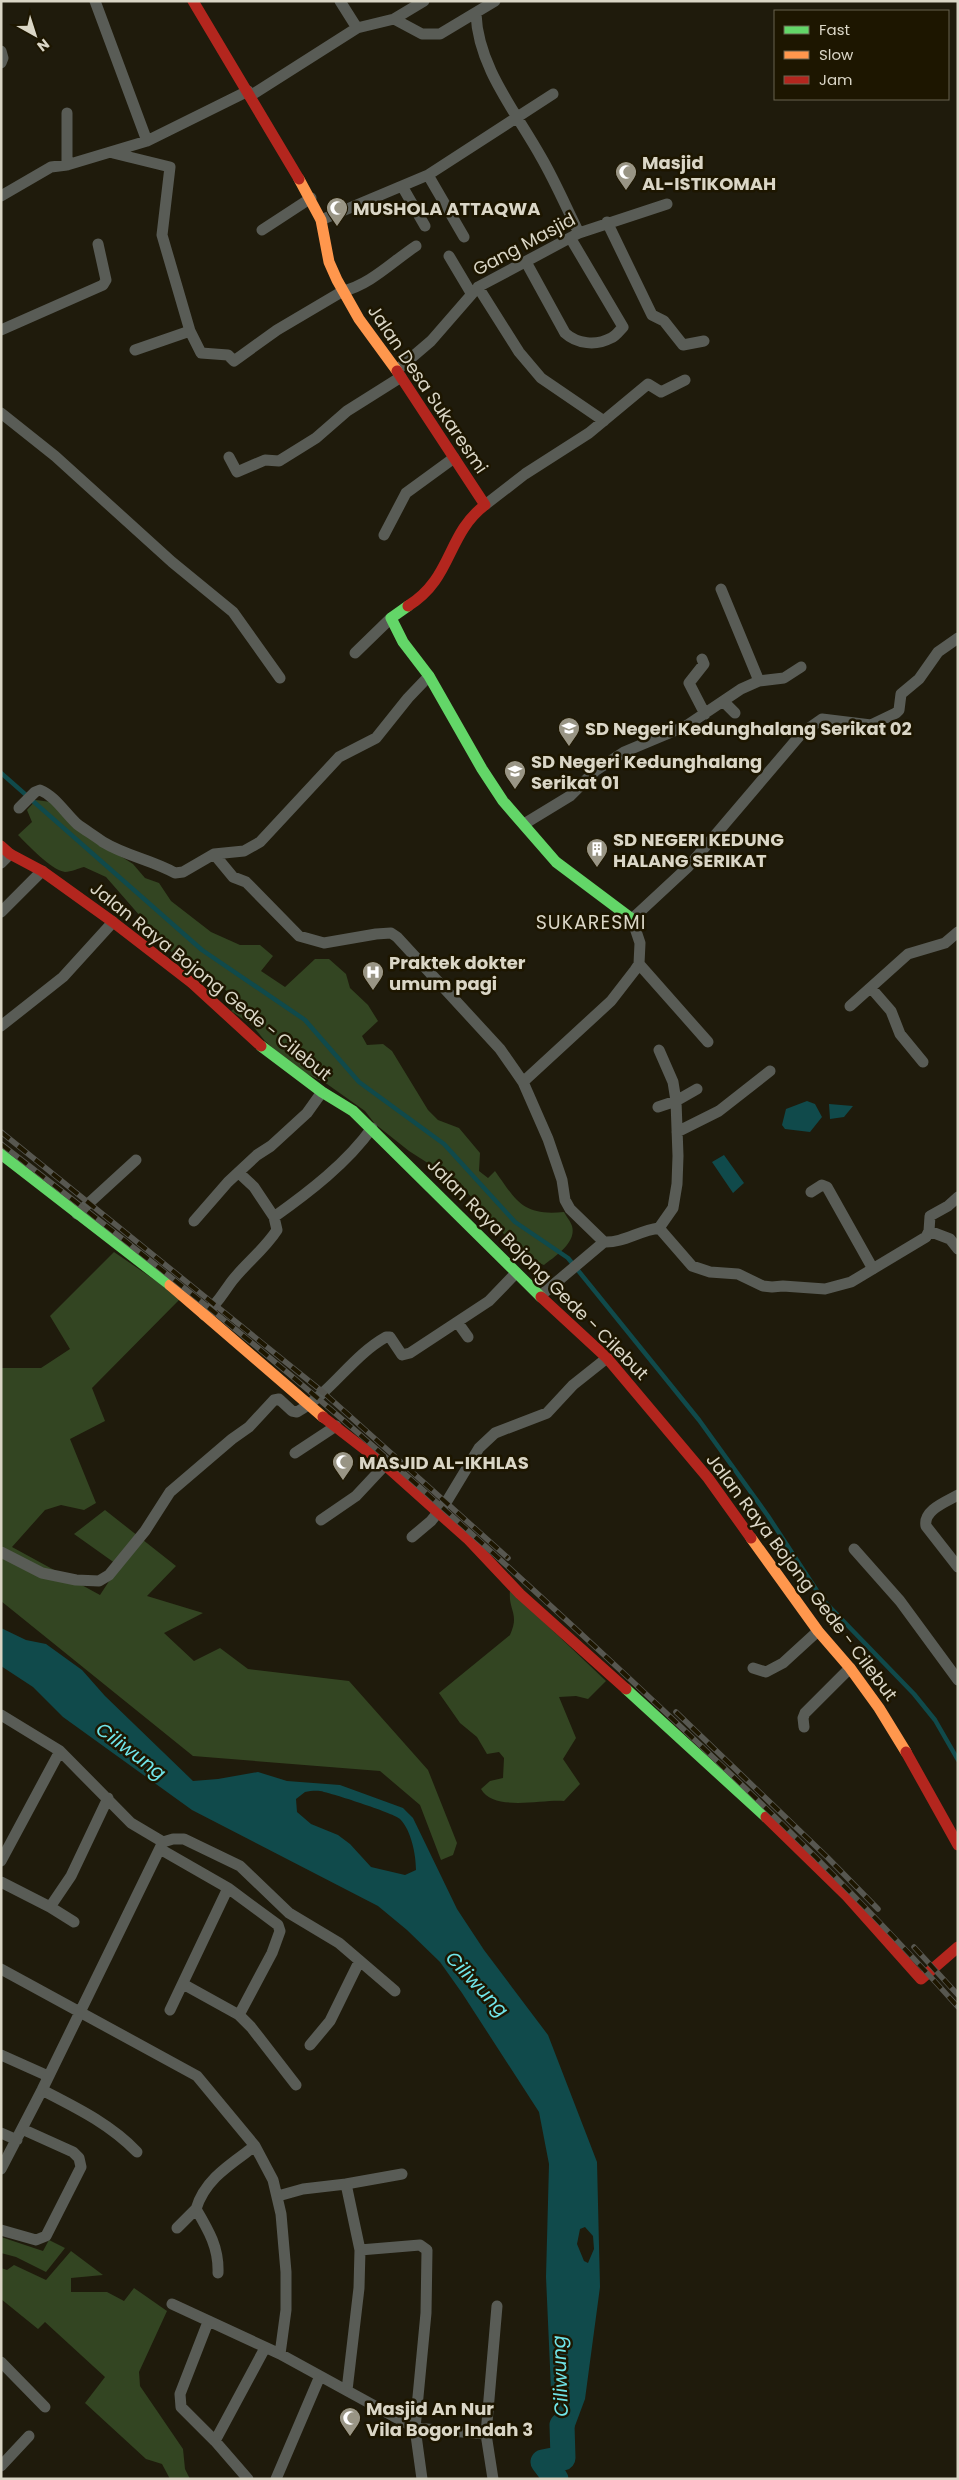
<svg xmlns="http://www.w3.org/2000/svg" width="959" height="2480" font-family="Poppins,sans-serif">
<rect width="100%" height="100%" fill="#1f1b0c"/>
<path fill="#334522" d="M36 800 51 802 84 833 133 864 145 878 159 883 171 901 211 932 240 945H260L273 956 261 971 285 987 315 959H329L346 974 350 988 368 1005 378 1021 362 1036 367 1045 383 1044 392 1051 428 1110 438 1120 459 1128 480 1153 479 1171 488 1178 495 1171C517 1202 523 1216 564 1212 566 1216 571 1222 572 1226 577 1243 554 1257 544 1265L524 1257 459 1183 409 1151 375 1124 365 1111 327 1084 295 1068 265 1041 252 1025 231 1011 240 1004 195 960 182 964 106 877 84 867C79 868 71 872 65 872 51 870 28 845 18 835L32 822 27 810Z
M114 1252 181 1298 92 1388 105 1421 70 1439 96 1503 84 1510 61 1505 45 1510 12 1547 100 1595 119 1566 74 1534 105 1510 176 1566 147 1596 203 1613 164 1633 194 1661 220 1648 248 1669 349 1681 428 1770 457 1843 453 1855 441 1860 420 1805 380 1771 193 1756 1 1601V1368H41L70 1349 50 1316Z
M510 1590 606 1681 588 1699 576 1696 559 1697 576 1738 563 1759 580 1784 564 1801C542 1799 494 1812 481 1789L490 1781 503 1778 504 1758 499 1752 487 1754 477 1737 460 1723 439 1693 510 1635C520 1613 508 1611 510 1590Z
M1 2237 43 2251 49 2240 65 2248 46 2272 16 2257 1 2253Z
M71 2251 103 2275 71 2278V2292H107L124 2301 134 2288 167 2311 139 2372 140 2386 183 2449 185 2469 190 2479H170L162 2464 146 2459 85 2403 105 2377 45 2322 38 2329 1 2299V2268L7 2270 14 2265 46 2280Z"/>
<path fill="#104a4b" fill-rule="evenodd" d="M807 1101 815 1104 822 1117 810 1132 785 1129 782 1125 786 1109Z
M829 1104 853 1106 844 1117 830 1119Z
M724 1155 744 1183 733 1193 712 1162Z
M1 1628 26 1640 46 1644 82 1670 105 1696 193 1781 218 1779 258 1772 287 1781 340 1785 403 1808 413 1818 457 1909 484 1950 548 2035 597 2162 600 2287 585 2399 563 2458 551 2389 546 2277 549 2164 539 2112 462 1993 440 1962 407 1930 378 1906 192 1810 63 1717 33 1687 1 1666ZM305 1792C311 1791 318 1790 324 1792 334 1794 396 1814 400 1819 411 1830 416 1854 416 1870L405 1875 371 1867 350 1844 338 1835 311 1824 297 1812 296 1799ZM585 2227 593 2236 594 2249 588 2263 584 2261 577 2244 580 2229Z"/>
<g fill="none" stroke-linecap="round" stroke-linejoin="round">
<path stroke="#104a4b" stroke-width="4.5" d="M1 773 202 950 305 1020 359 1082 444 1144 515 1222 568 1258 699 1420 768 1516 823 1600 914 1694 935 1720 958 1760"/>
<path stroke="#104a4b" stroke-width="25" d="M556 2479 543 2462 563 2458 562 2425"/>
<path stroke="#595c56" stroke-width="11" d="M95 1 147 141
M340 1 357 28
M476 14C478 67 516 112 541 157 555 181 566 207 579 233
M394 19 422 34H440L495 1
M1 51 3 58 1 63
M250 96 357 28 394 19 424 1
M67 113V165
M113 153 170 167 162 235 190 331 201 353 228 355 234 361 277 330 343 291C370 285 393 261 416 246
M428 175 464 237
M402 186 425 226
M1 196 51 167 67 165 147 141 248 91
M321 220 428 175 553 94
M607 222 652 315 664 321 683 345 704 341
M262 230 311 198
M449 256 471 293
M526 262 565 333C577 344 596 346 611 338 616 336 620 330 623 327L571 239
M478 287 519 352 541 378 604 421
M1 330 103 285 106 280 98 244
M135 350 190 331
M397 370 431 341 478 287 579 233 667 204
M1 413 55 456 172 562 233 612 280 678
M229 457 237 472 265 460 279 461 316 438 347 411 401 377
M485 505 525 474 589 433 648 384 661 392 685 380
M384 535 406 493 454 458
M721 589 759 681
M355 653 391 618
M702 659 704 664 689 683 705 714
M723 701 735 713
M19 808 35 792 40 790C55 796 65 813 77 824 85 830 95 836 103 842 126 856 152 860 175 873L183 872 214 854 244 851 260 842 339 757 376 738 408 698 429 676
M524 824 570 796 595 771 624 752 686 726 741 689 759 681 784 678 801 667
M214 854 233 877 246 882 299 936 324 943 376 934 391 933 397 937 500 1049 523 1082 548 1139 562 1180 565 1200 570 1209 604 1242
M1 863 10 854
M1 912 42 871
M639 964 708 1042
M871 988 891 1011 900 1034 923 1062
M850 1006 908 954 945 943 958 932
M1 1026 63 977 113 922
M523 1082 611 1001 635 970 639 964 640 943 632 919 688 867 802 733 822 719 871 725 896 713 899 710 901 694 919 679 938 652 958 638
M658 1107 676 1101 697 1089
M677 1132 719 1111 770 1071
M239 1173 254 1187 274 1217
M811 1192 822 1185 827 1187 873 1269
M77 1214 136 1160
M194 1221 228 1182 257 1155 271 1146 307 1113 322 1092
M659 1228 692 1266 710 1272 738 1274 763 1286 772 1287 783 1286 825 1289 851 1282 926 1237 929 1231 950 1239 958 1249
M929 1231 930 1216 948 1206 958 1197
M540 1296 604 1242C623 1243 638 1231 659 1228L673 1208 677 1184 678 1156 676 1101 673 1082 659 1050
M204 1315C217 1305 223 1293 232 1281 246 1263 264 1250 277 1230L274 1217C309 1192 347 1163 372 1128
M458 1323 468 1337
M295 1453 336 1426
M958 1495C946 1502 923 1510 926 1526L958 1567
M321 1520 356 1496 385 1465
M412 1537 431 1521 447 1501 479 1448 495 1433 547 1413 573 1385 607 1358
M854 1549 900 1601 958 1680
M1 1552 42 1573 76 1580 99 1581 109 1575 145 1531 170 1492 232 1439 249 1427 274 1400 279 1399 292 1411 297 1412C331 1393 352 1356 386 1337H390L402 1355 410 1353 489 1301 516 1273
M753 1668 766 1672 783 1663 818 1631
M1 1715 60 1751 131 1823 163 1842 173 1839H184L240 1866 289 1913 339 1943 395 1991
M804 1727 803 1718 805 1713 850 1668
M160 1849 228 1888 278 1925 280 1931 272 1953 239 2015
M1 1861 60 1751
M1 1882 50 1907 71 1876 108 1798
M50 1907 74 1922
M1 1969 197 2076 255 2146 273 2180 281 2214 286 2272V2310L280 2354
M183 1984 239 2015 251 2027 296 2085
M170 2010 228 1888
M310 2045 330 2021 359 1962
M1 2055 48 2076
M42 2090C77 2108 110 2124 137 2152
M1 2133 17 2140
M1 2169 42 2090 163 1842
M346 2184 402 2174
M278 2196 303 2189 346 2184 360 2250 359 2288 347 2390
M177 2228 196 2209
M1 2230 36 2240 46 2236 81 2167 79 2158 73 2152 22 2129
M360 2250 420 2245 427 2250 426 2313 415 2428 422 2479
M218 2273C219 2248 209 2231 196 2209 205 2179 231 2164 255 2146
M172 2304 280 2354 415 2428 486 2434
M208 2322 180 2394 181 2407 215 2441 248 2479
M1 2362 45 2407
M215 2441 265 2348
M1 2466 29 2436
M276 2479 320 2376
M493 2479 486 2434 497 2306"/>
<path stroke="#63d668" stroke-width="11" d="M408 606 391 618 403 642 429 676 482 769 503 801 556 862 632 919
M261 1046 322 1092 353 1111 541 1297
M1 1154 170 1285
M626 1689 766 1817"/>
<path stroke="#ff974d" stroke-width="11" d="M299 179 321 220 329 262 337 280 359 319 397 371
M170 1285 323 1417
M751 1538 818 1631 850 1668 879 1708 906 1752"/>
<path stroke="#b3261e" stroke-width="11" d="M193 1 299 179
M397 371 485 505C446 535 453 578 408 606
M1 846 10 854 42 871 113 922 192 983 261 1046
M541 1297 607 1358 708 1478 751 1538
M323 1417 385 1465 469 1540 520 1594 626 1689
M906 1752 958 1845
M766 1817 847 1896 921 1979 958 1947"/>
<g stroke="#575750" stroke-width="5.5">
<path id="rail" d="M1 1132 324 1393 508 1558
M1 1144C80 1205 158 1266 235 1329 362 1433 484 1544 604 1655 726 1768 847 1883 958 2007
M676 1712 827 1857 878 1909
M914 1947 958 1995"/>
</g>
<use href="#rail" stroke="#1d1600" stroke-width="4" stroke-dasharray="11" stroke-linecap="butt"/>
</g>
<defs>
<g id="mosque-pin" transform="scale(1.125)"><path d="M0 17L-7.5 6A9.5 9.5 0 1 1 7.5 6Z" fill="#999585" stroke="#1d1600"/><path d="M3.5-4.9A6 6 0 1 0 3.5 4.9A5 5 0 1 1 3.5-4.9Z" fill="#fff"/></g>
<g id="school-pin" transform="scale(1.125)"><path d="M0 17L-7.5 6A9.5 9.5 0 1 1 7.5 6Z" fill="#999585" stroke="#1d1600"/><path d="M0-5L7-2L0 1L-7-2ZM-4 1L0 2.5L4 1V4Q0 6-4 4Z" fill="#fff"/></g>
<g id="building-pin" transform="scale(1.125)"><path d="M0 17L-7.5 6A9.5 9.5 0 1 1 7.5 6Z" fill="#999585" stroke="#1d1600"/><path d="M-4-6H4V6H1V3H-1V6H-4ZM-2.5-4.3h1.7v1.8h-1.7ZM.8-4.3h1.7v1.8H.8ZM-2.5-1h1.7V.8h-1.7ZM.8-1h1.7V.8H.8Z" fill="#fff"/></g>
<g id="hospital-pin" transform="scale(1.125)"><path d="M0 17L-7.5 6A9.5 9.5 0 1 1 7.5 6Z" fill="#999585" stroke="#1d1600"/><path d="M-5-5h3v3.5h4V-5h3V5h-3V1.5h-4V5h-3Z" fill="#fff"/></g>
</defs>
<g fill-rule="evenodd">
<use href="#mosque-pin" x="626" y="172"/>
<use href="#mosque-pin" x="337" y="208"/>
<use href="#school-pin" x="569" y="728"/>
<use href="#school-pin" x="515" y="771"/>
<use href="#building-pin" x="597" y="849"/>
<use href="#hospital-pin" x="373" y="972"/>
<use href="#mosque-pin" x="343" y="1462"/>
<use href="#mosque-pin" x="350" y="2418"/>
</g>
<g text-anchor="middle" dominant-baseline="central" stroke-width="5" stroke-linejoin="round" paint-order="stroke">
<g font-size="18" font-weight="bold" fill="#dad6c6" stroke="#1d1600" text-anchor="start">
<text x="642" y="162">Masjid<tspan x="642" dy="21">AL-ISTIKOMAH</tspan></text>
<text x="353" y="208">MUSHOLA ATTAQWA</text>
<text x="585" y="728">SD Negeri Kedunghalang Serikat 02</text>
<text x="531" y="761">SD Negeri Kedunghalang<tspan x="531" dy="21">Serikat 01</tspan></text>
<text x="613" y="839">SD NEGERI KEDUNG<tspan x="613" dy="21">HALANG SERIKAT</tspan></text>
<text x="389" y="962">Praktek dokter<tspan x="389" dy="21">umum pagi</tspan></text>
<text x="359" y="1462">MASJID AL-IKHLAS</text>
<text x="366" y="2408">Masjid An Nur<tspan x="366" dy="21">Vila Bogor Indah 3</tspan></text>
</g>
<g font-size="18" fill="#dad6c6" stroke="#1d1600">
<text transform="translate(524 244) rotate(-28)">Gang Masjid</text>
<text transform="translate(428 389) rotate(56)">Jalan Desa Sukaresmi</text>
<text transform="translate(211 981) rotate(39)">Jalan Raya Bojong Gede - Cilebut</text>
<text transform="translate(538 1269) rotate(45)">Jalan Raya Bojong Gede - Cilebut</text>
<text transform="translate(802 1577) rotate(53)">Jalan Raya Bojong Gede - Cilebut</text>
</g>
<g font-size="19" letter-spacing="1" fill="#dad6c6" stroke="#1d1600">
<text x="591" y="922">SUKARESMI</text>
</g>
<g font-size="19" font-style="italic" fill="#70e5e9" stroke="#1d1600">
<text transform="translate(131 1751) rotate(37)">Ciliwung</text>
<text transform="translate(477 1984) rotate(47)">Ciliwung</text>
<text transform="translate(560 2376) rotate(-92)">Ciliwung</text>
</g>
</g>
<rect width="959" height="2480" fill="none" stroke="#dad6c6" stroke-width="5"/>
<rect x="774" y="10" width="175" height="90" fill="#1d1600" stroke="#69634f"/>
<rect x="784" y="26" width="25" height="8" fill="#63d668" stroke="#69634f"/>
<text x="819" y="35" font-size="15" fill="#dad6c6">Fast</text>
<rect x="784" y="51" width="25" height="8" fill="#ff974d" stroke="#69634f"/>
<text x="819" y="60" font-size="15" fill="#dad6c6">Slow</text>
<rect x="784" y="76" width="25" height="8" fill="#b3261e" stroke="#69634f"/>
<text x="819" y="85" font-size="15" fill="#dad6c6">Jam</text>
<g transform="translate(35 35) rotate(141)" stroke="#1d1600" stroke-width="4" paint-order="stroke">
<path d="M0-4L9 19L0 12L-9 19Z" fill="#dad6c6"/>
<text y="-8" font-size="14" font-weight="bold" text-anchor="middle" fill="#dad6c6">N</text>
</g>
</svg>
